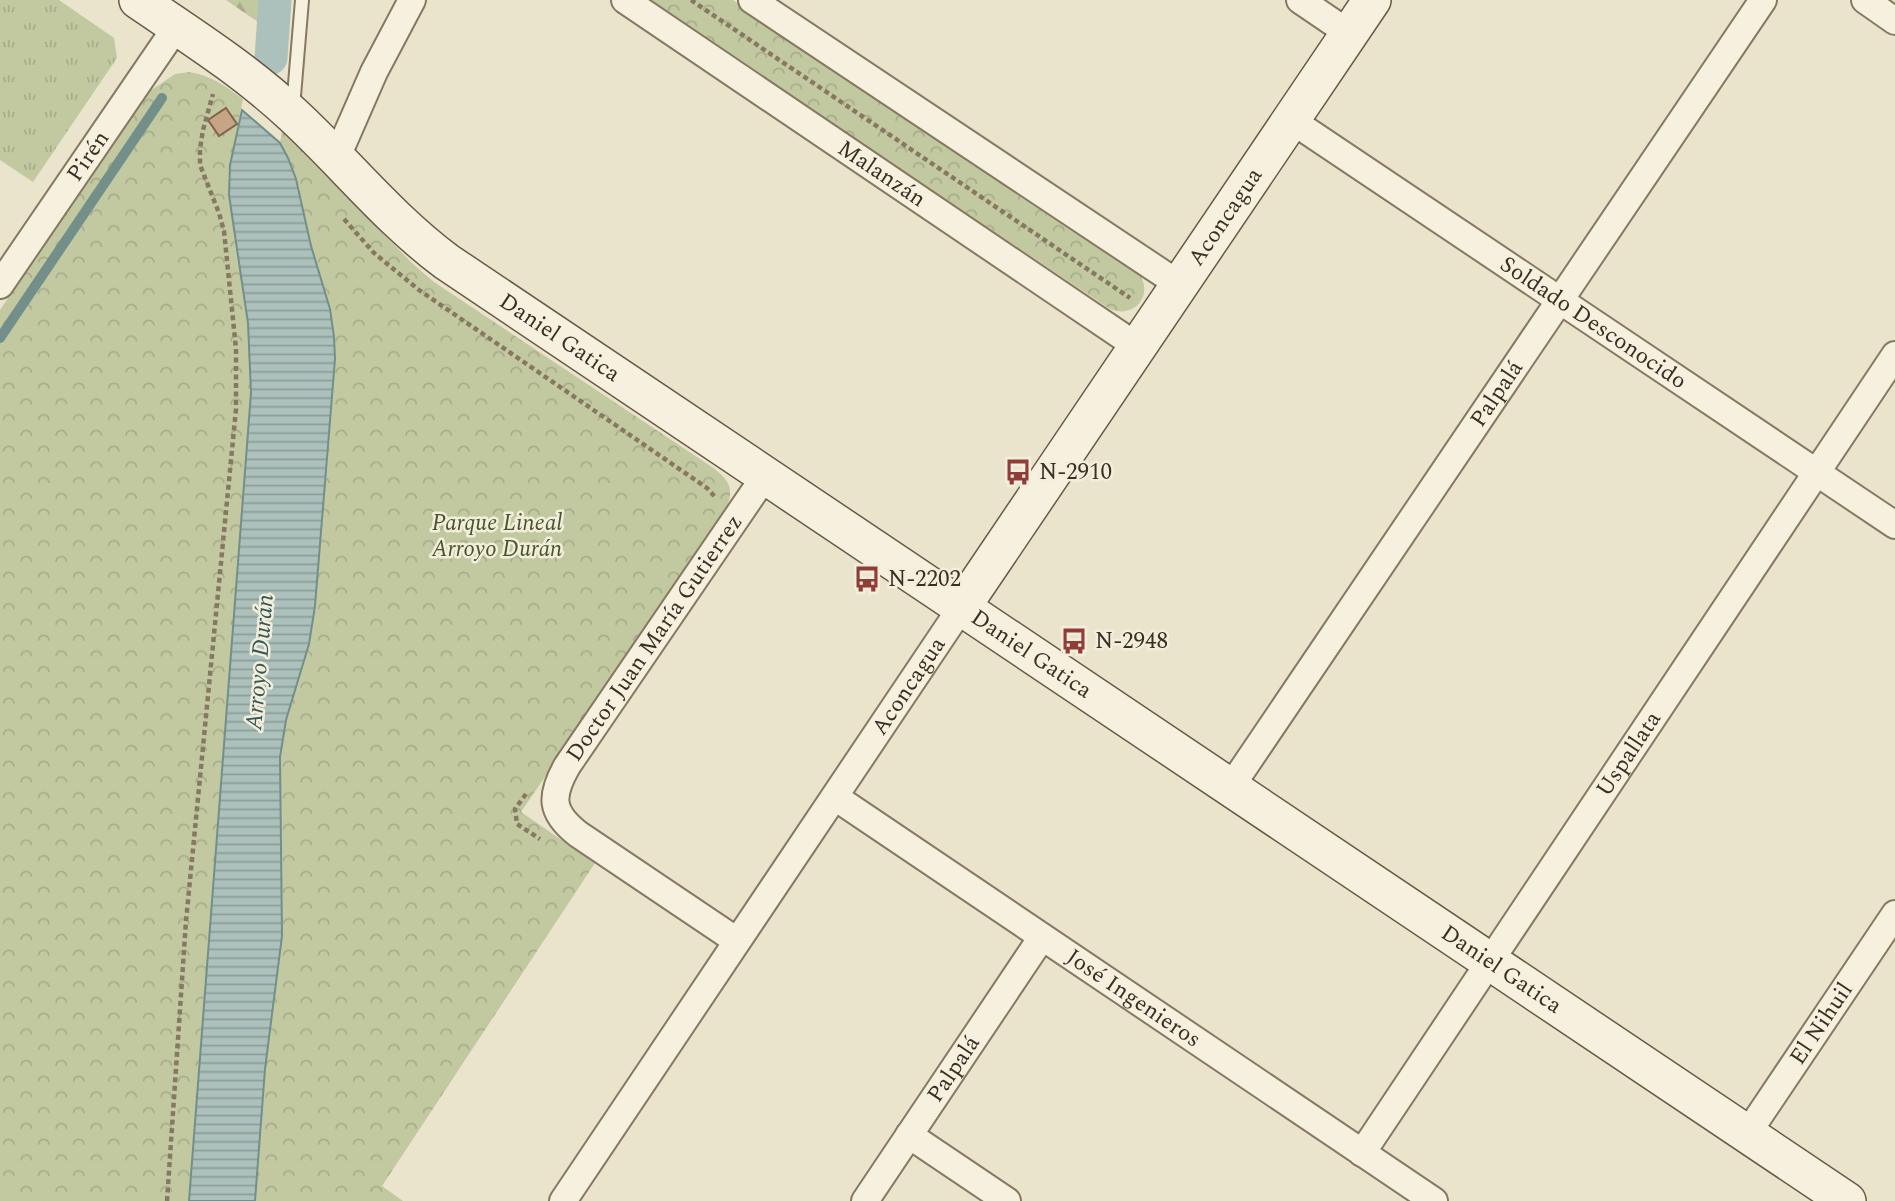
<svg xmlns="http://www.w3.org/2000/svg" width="1895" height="1201" font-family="Spectral,serif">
<defs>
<pattern id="grass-tufts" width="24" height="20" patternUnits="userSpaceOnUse" patternTransform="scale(1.75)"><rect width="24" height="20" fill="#c2c9a1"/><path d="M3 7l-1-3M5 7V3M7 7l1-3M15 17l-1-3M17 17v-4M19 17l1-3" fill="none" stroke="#a7ad8a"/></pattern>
<pattern id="forest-firs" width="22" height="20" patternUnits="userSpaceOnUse" patternTransform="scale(1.75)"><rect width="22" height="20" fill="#c2c9a1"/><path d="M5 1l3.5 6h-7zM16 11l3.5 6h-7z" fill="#a7ad8a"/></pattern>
<pattern id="park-crowns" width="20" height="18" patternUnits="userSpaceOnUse" patternTransform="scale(1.75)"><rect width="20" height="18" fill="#c2c9a1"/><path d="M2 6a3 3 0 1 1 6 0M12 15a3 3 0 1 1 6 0" fill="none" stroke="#a7ad8a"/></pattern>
<pattern id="water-rules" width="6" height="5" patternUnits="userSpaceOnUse" patternTransform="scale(1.75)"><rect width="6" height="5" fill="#acc1bc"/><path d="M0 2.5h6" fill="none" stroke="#8d9d98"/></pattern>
</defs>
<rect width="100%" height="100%" fill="#ebe4cc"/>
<path fill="url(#grass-tufts)" d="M0 0H59L114 38 117 58 33 182 0 160Z"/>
<path fill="url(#forest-firs)" d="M226 0H287L284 40Z"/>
<path fill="url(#park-crowns)" d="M647 0H733L1136 270C1156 291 1137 320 1110 309Z
M189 72C211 75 225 86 243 99L230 165 229 195 248 323 251 393 189 1201H0V310L147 93 175 74Z
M282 130 412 263 434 282 712 467C735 484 734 494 721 519L521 812 595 863 382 1186 403 1201H255L265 1069 282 936 280 757 286 720 309 644 315 606 335 359 334 337 330 309 311 246 296 179 280 143Z"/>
<path fill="url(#water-rules)" stroke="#738f8a" stroke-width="2" d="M242 110 280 143 288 158 296 179 311 246 330 309 334 337 335 359 315 606 309 644 286 720 280 757 282 936 265 1069 255 1201H189L251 393 248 323 229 195 230 165Z"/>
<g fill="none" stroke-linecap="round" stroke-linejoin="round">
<path stroke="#738f8a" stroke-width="10" d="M0 338 162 98"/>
<path stroke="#acc1bc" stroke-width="33" d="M271 58 275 0"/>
</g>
<path fill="#c6a486" stroke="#846449" stroke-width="2" d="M226 108 237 124 219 136 208 120Z"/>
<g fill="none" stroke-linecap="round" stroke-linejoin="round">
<g stroke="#877861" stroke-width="16">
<path id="lane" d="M293 108 302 0"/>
</g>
<g stroke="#877861" stroke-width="30">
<g id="street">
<path id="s1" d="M625 0 1138 347"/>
<path d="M752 0 1180 285"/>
<path d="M1300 0 1350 34"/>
<path d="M1865 0 1895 21"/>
<path id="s2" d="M1291 120 1895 525"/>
<path d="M336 159 374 72 412 0"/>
<path id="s3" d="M0 285 177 26"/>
<path id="s4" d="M1230 788 1763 0"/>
<path id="s5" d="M835 797 1434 1201"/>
<path id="s6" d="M737 941 578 834C550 812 550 796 567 766L765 476"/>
<path id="s7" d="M1747 1134 1895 914"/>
<path d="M909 1135 1007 1201"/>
<path id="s8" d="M1362 1153 1895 355"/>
<path id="s9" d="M563 1201 961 608"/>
<path id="s10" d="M865 1201 1042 937"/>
</g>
</g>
<g stroke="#695944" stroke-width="40">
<g id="secondary">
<path id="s11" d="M138 0C191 36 246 71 293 115 346 164 388 218 447 262L1847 1201"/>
<path id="s12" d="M961 608 1372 0"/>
</g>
</g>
<path stroke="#877861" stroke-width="4.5" stroke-dasharray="5 3.5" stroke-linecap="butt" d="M691 0 1130 298
M344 219 374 253 419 290 707 488 716 498
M526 794 515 809 517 824 540 839
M167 1201 186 921 236 409V349L224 231 219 213 200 165V149L203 130 213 94"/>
<use href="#lane" stroke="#f6f1df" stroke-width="12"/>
<use href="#street" stroke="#f6f1df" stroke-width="26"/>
<use href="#secondary" stroke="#f6f1df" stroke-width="37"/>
</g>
<defs>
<g id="bus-bare" transform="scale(2.1)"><path d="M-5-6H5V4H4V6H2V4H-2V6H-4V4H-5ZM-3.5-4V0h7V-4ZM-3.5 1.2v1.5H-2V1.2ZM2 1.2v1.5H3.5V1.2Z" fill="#903c37" stroke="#f3eedb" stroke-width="2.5" paint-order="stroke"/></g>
</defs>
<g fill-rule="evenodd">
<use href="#bus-bare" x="1018" y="472"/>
<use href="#bus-bare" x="867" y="579"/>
<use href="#bus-bare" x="1074" y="641"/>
</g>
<g text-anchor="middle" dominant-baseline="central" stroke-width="5" stroke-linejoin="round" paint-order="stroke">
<g font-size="23" fill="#392f23" stroke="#f3eedb">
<text stroke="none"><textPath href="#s3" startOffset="156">Pirén</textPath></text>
<text stroke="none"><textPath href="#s1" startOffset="310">Malanzán</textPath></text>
<text stroke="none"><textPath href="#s12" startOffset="472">Aconcagua</textPath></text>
<text stroke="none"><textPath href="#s2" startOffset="364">Soldado Desconocido</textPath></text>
<text stroke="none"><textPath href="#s11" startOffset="542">Daniel Gatica</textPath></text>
<text stroke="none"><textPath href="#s4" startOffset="476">Palpalá</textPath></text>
<text stroke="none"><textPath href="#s6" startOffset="425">Doctor Juan María Gutierrez</textPath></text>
<text stroke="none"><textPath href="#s11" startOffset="1110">Daniel Gatica</textPath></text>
<text stroke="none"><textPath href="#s9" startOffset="620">Aconcagua</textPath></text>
<text stroke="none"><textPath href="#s8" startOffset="480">Uspallata</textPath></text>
<text stroke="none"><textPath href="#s11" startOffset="1676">Daniel Gatica</textPath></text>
<text stroke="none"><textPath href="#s5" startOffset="360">José Ingenieros</textPath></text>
<text stroke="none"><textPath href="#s7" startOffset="133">El Nihuil</textPath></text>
<text stroke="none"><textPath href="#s10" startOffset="159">Palpalá</textPath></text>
</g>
<g font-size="23" fill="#392f23" stroke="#f3eedb" text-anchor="start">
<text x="1039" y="472">N-2910</text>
<text x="888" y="579">N-2202</text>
<text x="1095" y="641">N-2948</text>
</g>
<g font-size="23" font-style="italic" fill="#47542c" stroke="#f3eedb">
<text x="497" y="523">Parque Lineal<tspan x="497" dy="26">Arroyo Durán</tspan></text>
</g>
<g font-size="24" font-style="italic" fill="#345757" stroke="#f3eedb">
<text transform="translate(260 662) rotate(-85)">Arroyo Durán</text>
</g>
</g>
</svg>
